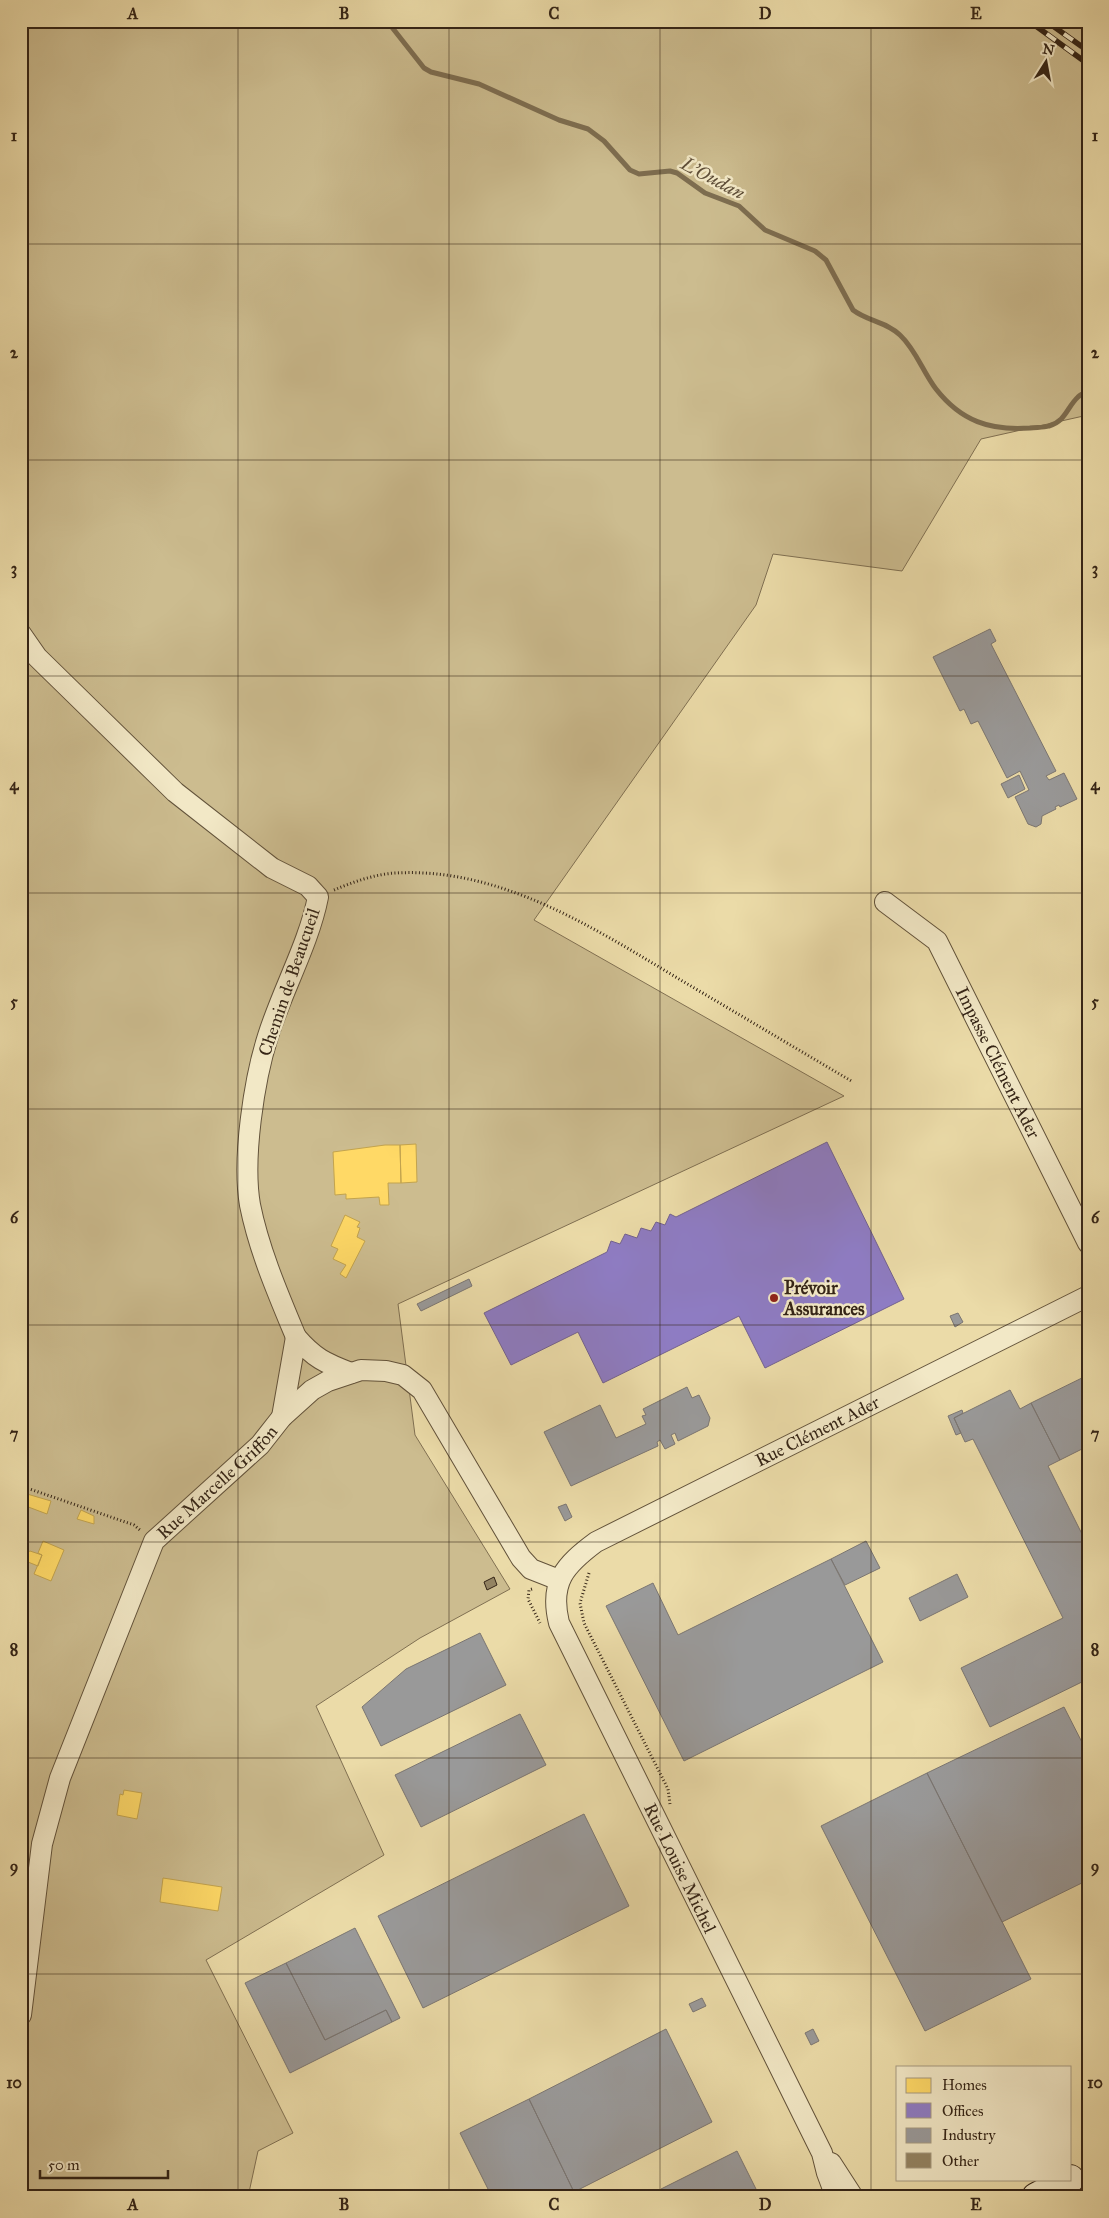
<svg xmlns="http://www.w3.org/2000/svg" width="1109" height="2218" font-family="'IM FELL Great Primer',serif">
<rect width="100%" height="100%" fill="#ebdba8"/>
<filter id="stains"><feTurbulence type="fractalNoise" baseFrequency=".004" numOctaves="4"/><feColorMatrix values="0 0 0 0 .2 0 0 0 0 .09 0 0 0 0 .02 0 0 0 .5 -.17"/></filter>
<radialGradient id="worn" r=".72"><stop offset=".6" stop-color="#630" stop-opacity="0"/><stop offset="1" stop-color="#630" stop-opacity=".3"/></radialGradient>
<path fill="#ccbc8f" stroke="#807052" d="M21 21H1088V415L981 439 902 571 773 554 756 605 534 920 844 1096 398 1304 415 1435 510 1589 420 1638 316 1706 384 1855 206 1960 293 2133 258 2151 248 2197H21Z"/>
<path fill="#ffd966" stroke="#c2a34e" d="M416 1144 417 1182 401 1183 400 1145Z
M385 1145H400L401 1183H388L389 1205H380L379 1197 346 1199V1194L335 1195 333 1152Z
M345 1215 360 1222 357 1227 360 1228 357 1237 365 1241 346 1278 340 1274 346 1265 333 1259 338 1249 331 1246Z
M21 1493 27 1494 23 1505 21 1504Z
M27 1494 51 1501 47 1514 23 1505Z
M81 1510 94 1516V1524L77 1519Z
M43 1541 64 1550 51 1581 34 1574 42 1555 38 1553Z
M30 1551 42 1555 38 1566 28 1562 26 1558 28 1552Z
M124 1790 142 1793 137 1819 117 1815 120 1794 123 1795Z
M163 1878 222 1887 218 1911 160 1902Z"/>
<path fill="#8e7cc3" stroke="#73628f" d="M827 1142 904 1299 765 1368 739 1316 603 1383 578 1332 511 1365 484 1313 607 1252 611 1241 620 1244 625 1234 637 1238 641 1228 651 1231 656 1222 665 1225 670 1214 676 1217Z"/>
<path fill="#999" stroke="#7b7672" d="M990 629 996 641 991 644 1056 771 1046 776 1049 780 1064 773 1077 799 1060 807 1059 805 1055 807 1056 809 1042 816 1041 824 1036 827 1028 824 1015 797 1029 790 1020 771 1007 778 978 721 971 724 964 709 960 711 933 657Z
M1019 775 1025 789 1008 798 1001 784Z
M469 1279 472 1286 421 1311 417 1304Z
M958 1313 963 1322 955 1327 950 1316Z
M1088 1375V1446L1060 1460 1031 1403Z
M687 1387 692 1398 699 1395 710 1418 708 1426 678 1441 675 1433 671 1435 675 1444 665 1449 660 1440 657 1442 658 1446 571 1486 544 1432 600 1405 616 1438 646 1424 642 1416 646 1415 643 1409Z
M1010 1390 1020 1409 1031 1403 1060 1460 1048 1466 1088 1546V1679L990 1727 961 1668 1063 1618 973 1439 965 1442 954 1418Z
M962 1410 963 1413 954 1418 961 1433 956 1435 948 1416Z
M566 1504 572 1517 565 1521 558 1507Z
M866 1541 880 1568 845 1585 831 1559Z
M831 1559 883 1662 684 1761 606 1606 653 1583 678 1635Z
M957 1574 968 1597 920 1621 909 1598Z
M480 1633 506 1685 381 1746 362 1707 406 1669Z
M1064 1707 1088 1754V1880L1002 1922 927 1773Z
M520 1714 546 1765 421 1827 395 1775Z
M927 1773 1031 1979 925 2031 821 1826Z
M584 1814 629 1906 423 2008 378 1916Z
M355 1928 400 2018 392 2022 386 2010 325 2040 286 1963Z
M286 1963 325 2040 386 2010 392 2022 290 2073 245 1983Z
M702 1998 706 2006 693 2012 689 2004Z
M666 2029 712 2122 574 2192 529 2099Z
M813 2029 819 2041 811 2045 805 2033Z
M529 2099 574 2192 564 2197H492L460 2133Z
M737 2151 760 2197H665L661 2189Z"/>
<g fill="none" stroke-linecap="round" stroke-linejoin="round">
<path stroke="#7d6d50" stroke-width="5" d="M387 21 424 68 431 72 479 84 559 120 588 129 604 141 630 170 639 174 670 171 677 173 705 193 739 206 765 230 815 251 826 260 853 310C867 321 887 322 900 335 916 350 923 372 936 389 961 421 990 431 1030 428 1036 427 1043 428 1049 426 1066 421 1067 407 1078 397 1080 394 1085 393 1088 391"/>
</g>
<path fill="#938362" stroke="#342416" d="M494 1577 497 1585 487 1590 484 1582Z"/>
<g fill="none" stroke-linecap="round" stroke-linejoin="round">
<g stroke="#62523a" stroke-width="22">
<g id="street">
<path d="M21 634 37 657 175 792 272 868 308 886 318 897C309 943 282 991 268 1036 254 1080 242 1159 250 1205 259 1250 278 1294 296 1337"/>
<path id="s1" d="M885 902 937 941 1088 1243"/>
<path d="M282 1417 296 1337C314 1358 325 1363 351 1373"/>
<path id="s2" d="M21 2015 42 1844 60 1778 154 1541 260 1445 282 1417 312 1390 328 1381 361 1370 386 1371 403 1375 422 1390 521 1558 531 1569 559 1580"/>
<path d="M831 2163 853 2197"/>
<path id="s3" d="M836 2197 827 2173 822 2153 559 1623C549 1582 565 1565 596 1542L1088 1296"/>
</g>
</g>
<g stroke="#342416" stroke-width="30">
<path id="secondary" d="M1036 2197 1070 2179"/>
</g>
<path stroke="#342416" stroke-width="3" stroke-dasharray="1 2.5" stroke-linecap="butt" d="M334 890C353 882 375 874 396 873 502 867 597 930 684 982 740 1015 797 1049 853 1082
M21 1486 134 1525 140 1530
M589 1573 580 1603 584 1623 668 1789 670 1804
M532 1589 529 1590 528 1599 540 1623"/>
<use href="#street" stroke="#f2e8c6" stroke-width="20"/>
<use href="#secondary" stroke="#f2e8c6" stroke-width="28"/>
<g stroke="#342416" stroke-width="5.5">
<path id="rail" d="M1029 21 1088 64
M1046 21 1088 51"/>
</g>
<use href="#rail" stroke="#f2e8c6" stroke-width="4" stroke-dasharray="11" stroke-linecap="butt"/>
</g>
<path fill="none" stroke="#342416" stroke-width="1" stroke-opacity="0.55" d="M238 21V2197M449 21V2197M660 21V2197M871 21V2197M21 244H1088M21 460H1088M21 676H1088M21 893H1088M21 1109H1088M21 1325H1088M21 1542H1088M21 1758H1088M21 1974H1088"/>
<circle fill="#8f2418" stroke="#f2e8c6" stroke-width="2" cx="774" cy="1298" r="5"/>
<g text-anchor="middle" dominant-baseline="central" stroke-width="5" stroke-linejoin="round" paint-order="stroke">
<g font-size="18" fill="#342416" stroke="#f2e8c6">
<text transform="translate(289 982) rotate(-71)">Chemin de Beaucueil</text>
<text stroke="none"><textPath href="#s1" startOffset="201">Impasse Clément Ader</textPath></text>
<text stroke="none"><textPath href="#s3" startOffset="982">Rue Clément Ader</textPath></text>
<text stroke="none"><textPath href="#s2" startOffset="582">Rue Marcelle Griffon</textPath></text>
<text transform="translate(680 1868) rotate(64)">Rue Louise Michel</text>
</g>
<g font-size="18" font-weight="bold" fill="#342416" stroke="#f2e8c6" text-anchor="start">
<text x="784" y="1288">Prévoir<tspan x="784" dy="21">Assurances</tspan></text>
</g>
<g font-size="19" font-style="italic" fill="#5e4e38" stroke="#f2e8c6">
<text transform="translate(713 178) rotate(28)">L'Oudan</text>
</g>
</g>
<rect width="1109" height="2218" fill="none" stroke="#ebdba8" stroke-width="55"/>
<rect x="896" y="2066" width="175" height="115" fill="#f2e8c6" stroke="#a69a80"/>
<rect x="906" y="2078" width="25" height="15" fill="#ffd966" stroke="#a69a80"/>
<text x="942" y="2090" font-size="15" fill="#342416">Homes</text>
<rect x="906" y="2103" width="25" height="15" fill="#8e7cc3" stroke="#a69a80"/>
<text x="942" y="2116" font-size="15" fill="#342416">Offices</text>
<rect x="906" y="2128" width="25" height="15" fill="#999999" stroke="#a69a80"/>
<text x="942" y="2140" font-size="15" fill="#342416">Industry</text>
<rect x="906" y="2153" width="25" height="15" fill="#938362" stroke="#a69a80"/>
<text x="942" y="2166" font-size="15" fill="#342416">Other</text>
<g transform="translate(1046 62) rotate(11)" stroke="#f2e8c6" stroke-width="4" paint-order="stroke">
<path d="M0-4L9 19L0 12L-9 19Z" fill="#342416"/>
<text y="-8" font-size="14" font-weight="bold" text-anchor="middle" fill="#342416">N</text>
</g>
<path d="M40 2170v8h128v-8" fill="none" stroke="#342416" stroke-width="2.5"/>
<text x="48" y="2170" font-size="15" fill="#342416" stroke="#f2e8c6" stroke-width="4" paint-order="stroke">50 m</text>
<rect x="28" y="28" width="1054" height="2162" fill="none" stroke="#342416" stroke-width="2"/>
<g font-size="16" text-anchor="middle" font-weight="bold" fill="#342416">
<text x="133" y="19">A</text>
<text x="344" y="19">B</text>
<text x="554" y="19">C</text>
<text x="765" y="19">D</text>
<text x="976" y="19">E</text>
<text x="14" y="141">1</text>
<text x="1095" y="141">1</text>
<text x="14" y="358">2</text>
<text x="1095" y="358">2</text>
<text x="14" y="574">3</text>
<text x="1095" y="574">3</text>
<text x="14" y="790">4</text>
<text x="1095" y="790">4</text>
<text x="14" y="1007">5</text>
<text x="1095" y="1007">5</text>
<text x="14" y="1223">6</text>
<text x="1095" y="1223">6</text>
<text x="14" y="1439">7</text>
<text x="1095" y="1439">7</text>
<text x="14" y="1655">8</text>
<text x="1095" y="1655">8</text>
<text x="14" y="1872">9</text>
<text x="1095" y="1872">9</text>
<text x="14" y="2088">10</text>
<text x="1095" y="2088">10</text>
<text x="133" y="2210">A</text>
<text x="344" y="2210">B</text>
<text x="554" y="2210">C</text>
<text x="765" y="2210">D</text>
<text x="976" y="2210">E</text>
</g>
<rect width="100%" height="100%" filter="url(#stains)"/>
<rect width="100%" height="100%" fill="url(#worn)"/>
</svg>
